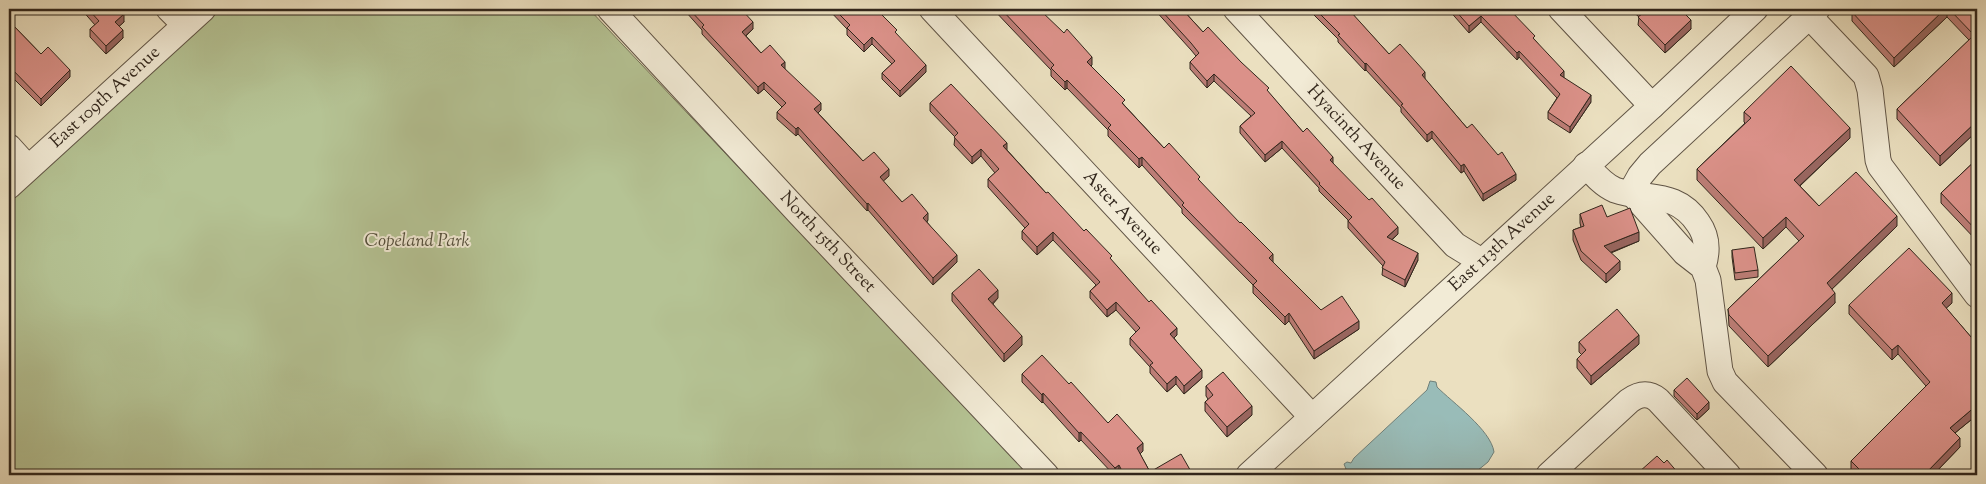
<svg xmlns="http://www.w3.org/2000/svg" width="1986" height="484" font-family="'Sorts Mill Goudy',serif">
<rect width="100%" height="100%" fill="#ebe0c0"/>
<filter id="stains"><feTurbulence type="fractalNoise" baseFrequency=".004" numOctaves="4"/><feColorMatrix values="0 0 0 0 .2 0 0 0 0 .09 0 0 0 0 .02 0 0 0 .5 -.17"/></filter>
<radialGradient id="worn" r=".72"><stop offset=".6" stop-color="#630" stop-opacity="0"/><stop offset="1" stop-color="#630" stop-opacity=".3"/></radialGradient>
<path fill="#b5c394" stroke="#737458" d="M220 9H589L1029 475H9V201Z"/>
<path fill="#99bcb8" stroke="#6f807a" d="M1430 381 1436 382 1437 387C1452 402 1491 430 1494 452L1488 462 1472 475H1339L1346 469 1344 464 1347 462 1351 463 1354 458 1427 390Z"/>
<g fill="none" stroke-linecap="round" stroke-linejoin="round">
<g stroke="#605445" stroke-width="27">
<g id="minor">
<path d="M169 9 185 25"/>
<path id="s1" d="M610 9 798 212 1046 475"/>
<path id="s2" d="M932 9 1312 417"/>
<path id="s3" d="M1236 9 1455 245 1481 261"/>
<path d="M1561 9 1652 106"/>
<path d="M1809 16 1866 76 1870 90 1878 160 1880 166 1977 295"/>
<path d="M9 147 28 168"/>
<path d="M1586 165C1594 174 1603 185 1615 190 1647 201 1676 190 1698 223 1708 237 1708 251 1703 267"/>
<path id="s4" d="M9 186 203 9"/>
<path d="M1631 192 1685 253 1703 267 1708 280 1720 371 1725 382 1815 475"/>
<path d="M1631 192 1640 176 1650 164 1817 9"/>
<path id="s5" d="M1249 475 1652 106 1755 9"/>
<path d="M1549 475 1629 401C1639 394 1648 392 1658 400L1728 475"/>
</g>
</g>
<use href="#minor" stroke="#f2ebd6" stroke-width="25"/>
</g>
<path fill="#bc7d76" stroke="#31261c" d="M81 9H119L124 22 119 26 123 38 106 54 90 37V29L95 25Z
M675 9H741L753 29 746 36 761 53 785 69 821 110 818 113 863 161 889 176 883 181 902 202 928 220 927 222 957 262 933 285 868 210 867 211 798 134 796 136 777 119V112L782 107 764 89 758 94 702 34V30L686 12 684 14 682 12 680 14Z
M828 9H876L926 72 900 97 882 79V73L892 64 872 44 864 52 847 35V29Z
M993 9H1039L1092 65 1091 66 1125 106 1164 148 1200 182 1273 262 1321 310 1359 329 1314 359 1289 321 1285 325 1253 293V285L1182 213V209L1142 165 1139 168 1108 136V130L1067 88 1065 90 1051 76V70L1009 26Z
M1151 9H1182L1203 32 1269 93 1303 132 1398 234 1392 240 1418 260 1405 287 1382 275 1383 266 1348 228V220L1319 191V188L1282 148 1265 162 1240 133V126L1251 116 1214 81 1207 88 1190 69V62L1196 56 1191 50 1154 9 1152 10Z
M1308 9H1353L1354 16 1389 54 1425 79 1467 128 1516 180 1483 201 1464 171 1461 173 1432 138 1427 142 1401 112V108L1366 70 1365 71 1338 42V39Z
M1448 9H1505L1535 40 1564 78 1591 102 1570 133 1548 119V112L1557 98 1519 57 1517 60 1481 22 1469 33Z
M1630 9H1680L1691 29 1665 53 1638 25 1639 17Z
M1855 9H1977V131L1940 166 1897 119V109L1969 40 1947 17 1894 67 1852 21V12Z
M9 21 41 54 70 77 41 106 9 74Z
M930 103 1007 150 1046 193 1112 261 1177 335 1174 338 1202 378 1184 394 1176 384 1167 392 1150 373V367L1130 345V338L1136 332 1116 310 1107 317 1090 298V291L1096 285 1053 240 1037 255 1022 239V231L1025 228 988 187V179L995 173 981 156 972 164 954 145 955 137 930 111Z
M1744 112 1850 138 1800 186 1819 206 1897 226 1832 289 1835 303 1768 367 1729 326 1728 309 1799 241 1786 227 1763 249 1697 180V169L1745 123 1744 122Z
M1977 159V241L1941 203V193Z
M1580 214 1607 217 1639 241 1611 253 1620 270 1606 283 1581 260 1573 240V230L1581 227 1580 223Z
M1732 250 1758 270V277L1735 280 1732 257Z
M952 293 998 298 993 304 1022 345 1004 362 952 301Z
M1952 303 1946 308 1977 344V415L1955 433 1960 447 1933 475H1855L1851 471V461L1926 386 1898 354 1892 360 1849 314V305Z
M1579 342 1639 344 1591 385 1577 368V359L1582 355 1579 352Z
M1022 374 1069 384 1108 423 1143 451 1140 454 1150 472 1193 475H1120L1119 473 1116 475H1114L1081 440 1079 442 1043 402 1042 403 1022 382Z
M1206 386 1252 415 1227 437 1205 411V402L1208 399 1206 396Z
M1674 390 1709 409 1697 420 1674 396Z"/>
<path fill="#996660" stroke="#31261c" d="M680 9H682V12L680 14Z
M684 9H686V12L684 14Z
M1945 9H1947V17L1894 67V58Z
M124 14V22L115 30V22Z
M1481 16V22L1469 33V26Z
M1691 20V29L1665 53V45Z
M753 22V29L742 39V32Z
M123 30V38L106 54V46Z
M872 37V44L864 52V45Z
M1519 51V57L1517 60V53Z
M1092 57V65L1087 70V62Z
M785 62V69L781 65Z
M1366 63V70L1365 71V64Z
M926 65V72L900 97V91Z
M70 70V77L41 106V99Z
M1564 71V78L1560 75Z
M1425 72V79L1422 75Z
M1214 74V81L1207 88V81Z
M1067 80V88L1065 90V82Z
M764 82V89L758 94V87Z
M1591 95V102L1570 133V127Z
M821 103V110L814 117V109Z
M1977 121V131L1940 166V156Z
M798 127V134L796 136V129Z
M1850 128V138L1794 191V180Z
M1432 131V138L1427 142V135Z
M1282 141V148L1265 162V155Z
M1007 143V150L1003 146Z
M981 149V156L972 164V157Z
M1142 157V165L1139 168V159Z
M1333 157V164L1330 160Z
M1464 164V171L1461 173V166Z
M889 169V176L880 184V177Z
M1516 174V180L1483 201V194Z
M868 203V210L867 211V204Z
M928 213V220L923 225V218Z
M1897 216V226L1827 294V283Z
M1786 217V227L1763 249V238Z
M1398 227V234L1387 244V237Z
M1053 232V240L1037 255V247Z
M1639 232V241L1604 255V246Z
M1418 253V260L1405 287V280Z
M1273 254V262L1269 258Z
M957 255V262L933 285V278Z
M1620 261V270L1606 283V274Z
M998 290V298L988 307V299Z
M1835 293V303L1768 367V356Z
M1952 293V303L1942 312V303Z
M1116 302V310L1107 317V310Z
M1289 313V321L1285 325V317Z
M1359 321V329L1314 359V351Z
M1177 328V335L1170 342V334Z
M1639 335V344L1591 385V376Z
M1022 336V345L1004 362V354Z
M1898 345V354L1892 360V350Z
M1202 370V378L1184 394V386Z
M1176 376V384L1167 392V384Z
M1043 393V402L1042 403V395Z
M1709 402V409L1697 420V414Z
M1977 405V415L1950 437V428Z
M1252 406V415L1227 437V427Z
M1081 432V440L1079 442V433Z
M1960 438V447L1933 475H1924Z
M1143 443V451L1137 457V448Z
M1119 465V473L1116 475H1115V468Z"/>
<path fill="#db9189" stroke="#31261c" d="M88 9H119L124 14 115 22 123 30 106 46 90 29 99 21Z
M689 9H741L753 22 742 32 761 53 770 45 785 62 781 65 821 103 814 109 863 161 874 152 889 169 880 177 902 202 912 194 928 213 923 218 957 255 933 278 868 203 867 204 798 127 796 129 777 112 786 103 764 82 758 87 702 27 704 25Z
M834 9H876L897 30 895 32 926 65 900 91 882 73 895 61 872 37 864 45 847 28 850 25Z
M1001 9H1039L1064 33 1067 29 1092 57 1087 62 1125 100 1122 103 1164 148 1169 143 1200 177 1198 179 1240 223 1241 222 1273 254 1269 258 1321 310 1342 296 1359 321 1314 351 1289 313 1285 317 1253 285 1257 281 1182 205 1184 203 1142 157 1139 159 1108 128 1111 125 1067 80 1065 82 1051 68 1054 65Z
M1160 9H1182L1203 32 1208 27 1241 62 1269 88 1267 90 1303 132 1307 128 1333 157 1330 160 1369 200 1372 198 1398 227 1387 237 1418 253 1405 280 1382 268 1385 262 1348 221 1352 217 1319 184 1320 183 1282 141 1265 155 1240 126 1255 113 1214 74 1207 81 1190 62 1199 53 1191 43Z
M1315 9H1354L1351 12 1389 54 1400 44 1425 72 1422 75 1467 128 1472 124 1498 155 1502 152 1516 174 1483 194 1464 164 1461 166 1432 131 1427 135 1401 105 1403 104 1366 63 1365 64 1338 35 1340 34Z
M1454 9H1505L1506 10 1509 9 1535 36 1533 38 1564 71 1560 75 1591 95 1570 127 1548 112 1560 94 1519 51 1517 53 1481 16 1469 26Z
M1639 9H1680L1691 20 1665 45 1638 17 1643 13Z
M1855 9H1945L1894 58 1852 12Z
M1949 9H1977V121L1940 156 1897 109 1974 35Z
M9 21 41 54 48 47 70 70 41 99 9 66Z
M1791 66 1850 128 1794 180 1819 206 1856 172 1897 216 1827 283 1835 293 1768 356 1729 315 1728 309 1804 236 1786 217 1763 238 1697 169 1751 118 1744 112Z
M951 84 1007 143 1003 146 1046 193 1048 192 1084 231 1086 229 1112 256 1110 258 1149 302 1151 300 1177 328 1170 334 1202 370 1184 386 1176 376 1167 384 1150 365 1153 363 1130 338 1140 328 1116 302 1107 310 1090 291 1100 282 1053 232 1037 247 1022 231 1029 224 988 179 999 169 981 149 972 157 954 137 958 133 930 103Z
M1977 159V231L1941 193Z
M1602 205 1607 217 1630 208 1639 232 1604 246 1620 261 1606 274 1581 251 1573 230 1584 226 1580 214Z
M1754 247 1758 270 1735 273 1732 250Z
M1909 248 1952 293 1942 303 1977 344V405L1950 428 1960 438 1924 475H1865L1851 461 1930 382 1898 345 1892 350 1849 305Z
M979 269 998 290 988 299 1022 336 1004 354 952 293Z
M1617 309 1639 335 1591 376 1577 359 1586 350 1579 342Z
M1042 355 1069 384 1071 382 1108 423 1117 414 1143 443 1137 448 1150 472 1181 454 1193 475H1124L1119 465 1115 468 1081 432 1079 433 1043 393 1042 395 1022 374Z
M1223 372 1252 406 1227 427 1205 402 1213 395 1206 386Z
M1687 378 1709 402 1697 414 1674 390Z
M1657 456 1664 463 1667 460 1679 474 1677 475H1630L1636 470 1639 472Z"/>
<g text-anchor="middle" dominant-baseline="central" stroke-width="4" stroke-linejoin="round" paint-order="stroke">
<g font-size="18" fill="#31261c" stroke="#f2ebd6">
<text stroke="none"><textPath href="#s4" startOffset="131">East 109th Avenue</textPath></text>
<text stroke="none"><textPath href="#s3" startOffset="176">Hyacinth Avenue</textPath></text>
<text stroke="none"><textPath href="#s2" startOffset="279">Aster Avenue</textPath></text>
<text stroke="none"><textPath href="#s5" startOffset="344">East 113th Avenue</textPath></text>
<text stroke="none"><textPath href="#s1" startOffset="319">North 15th Street</textPath></text>
</g>
<g font-size="18" font-style="italic" fill="#524d3a" stroke="#f2ebd6">
<text x="417" y="242">Copeland Park</text>
</g>
</g>
<rect width="1986" height="484" fill="none" stroke="#ebe0c0" stroke-width="30"/>
<rect x="10" y="10" width="1966" height="464" fill="none" stroke="#31261c" stroke-width="2.5"/>
<rect x="15" y="15" width="1956" height="454" fill="none" stroke="#31261c"/>
<rect width="100%" height="100%" filter="url(#stains)"/>
<rect width="100%" height="100%" fill="url(#worn)"/>
</svg>
